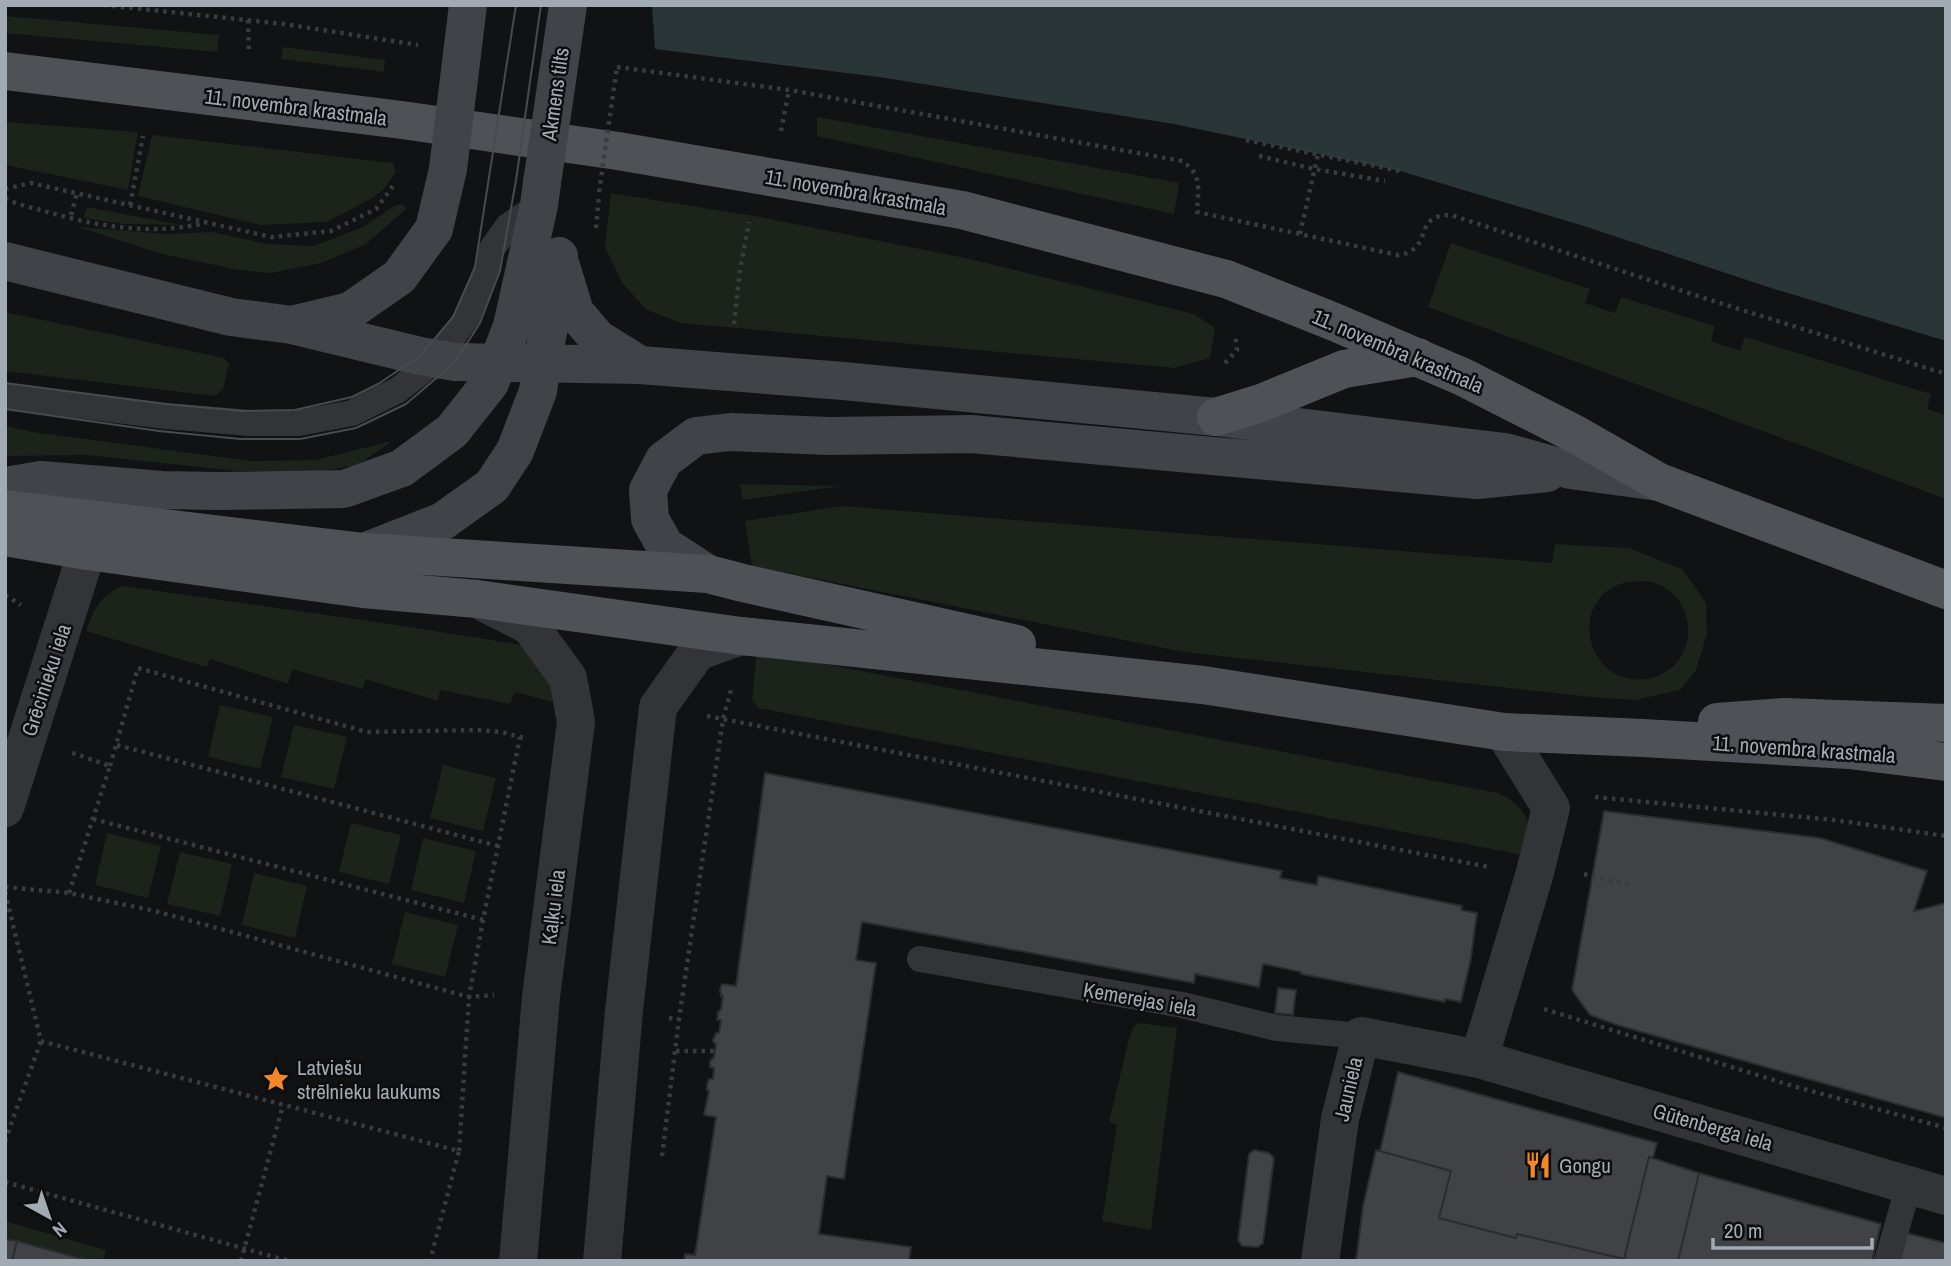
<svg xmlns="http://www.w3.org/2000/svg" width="1951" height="1266" font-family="'Archivo Narrow',sans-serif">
<rect width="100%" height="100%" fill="#111213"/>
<path fill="#1c231b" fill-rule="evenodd" d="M5 16 219 35 217 52 5 33Z
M283 47 385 60 384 72 281 59Z
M817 117 1179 183 1174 214 817 136Z
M5 122 138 132 128 190 5 165Z
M152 135 393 163 396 172 383 190 369 200 327 222 260 225 138 196Z
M611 193 760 217 970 259 1194 314 1215 328 1210 358 1175 368 681 323 647 310 623 284 605 247Z
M401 204 407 208 366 244 321 263 271 273 239 270 162 254 78 227 166 234 212 232 267 244 314 246 363 227 394 206Z
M87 207 181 225 123 224 83 218Z
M1451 243 1590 289 1585 303 1615 313 1621 297 1715 326 1711 341 1740 351 1745 337 1931 394 1927 409 1946 415V499L1428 307Z
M5 312 224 358 229 364 223 389 215 396 5 371Z
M5 426 33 432 251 461 315 460 392 441 358 465 322 471H238L87 455 5 456Z
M740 484 841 486 743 500Z
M842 506 1552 563 1555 544 1629 548 1682 569 1706 603 1707 634 1696 670 1680 690 1636 700 1601 698 1184 652 752 566 745 521ZM1647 581C1652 583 1658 584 1662 586 1686 599 1694 627 1684 651 1677 666 1664 676 1647 679 1590 687 1568 610 1615 586 1625 581 1636 582 1647 581Z
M123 586 390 624 522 645 551 677 553 702 515 692 510 704 440 690 438 701 365 679 363 689 292 669 288 684 210 659 207 667 86 631C94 609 100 595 123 586Z
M757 651 1498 793C1512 799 1526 810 1529 826 1530 834 1525 846 1523 855L758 708 752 699Z
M220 705 273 717 260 769 208 757Z
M294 725 347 737 334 789 281 777Z
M443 765 496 778 483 831 430 818Z
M351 823 401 835 389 884 339 872Z
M107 833 161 846 148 898 95 885Z
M423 838 476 851 464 903 411 890Z
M180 852 232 864 220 916 167 904Z
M254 873 307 886 295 938 242 925Z
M405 912 458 925 445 977 392 964Z
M1139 1023 1177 1028 1151 1230 1102 1221 1117 1125 1109 1122 1128 1043 1133 1027Z
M5 1221 106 1250 103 1261H90L5 1239Z"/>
<path fill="#2a3538" d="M652 5H1946V341L1768 287 1584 226 1400 171 1174 124 879 77 655 49Z"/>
<path fill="#404246" stroke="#2b2c2f" stroke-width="2" d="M765 773 1282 871 1280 878 1317 885 1318 876 1462 906 1461 910 1477 913 1471 958 1461 1002 1445 999V1002L1301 974V972L1263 964 1259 987 1195 974 1194 983 862 922 856 960 876 963 844 1179 827 1176 819 1234 911 1247 909 1261H684L685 1254 695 1255 716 1117 704 1115 709 1091 707 1090V1085L709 1079H713L714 1068 710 1067V1061L714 1057 716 1044 714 1043 713 1040 716 1033H719L721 1020H717L718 1014 717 1013 721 1009 723 996H721L720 990 722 984 736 986Z
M1604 811 1820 838 1927 871 1914 911 1946 903V1118L1617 1025 1590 1015 1572 990Z
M1278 988 1296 990 1293 1015 1275 1013Z
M1398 1072 1657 1143 1653 1158 1649 1157 1624 1259 1517 1234 1516 1238 1439 1218 1451 1171 1380 1151Z
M1254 1150 1269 1153 1274 1158 1263 1243 1258 1247 1242 1246 1238 1240 1249 1154Z
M1376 1150 1451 1171 1439 1218 1516 1238 1517 1234 1624 1259 1649 1157 1699 1173 1678 1261H1356L1363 1206Z
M1699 1173 1881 1224 1872 1261H1678Z
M1906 1233 1946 1243V1261H1900Z
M5 1239 17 1241 12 1261H5Z
M17 1241 90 1261H12Z"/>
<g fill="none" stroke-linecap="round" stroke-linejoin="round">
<path stroke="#383b3f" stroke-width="4.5" stroke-dasharray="3.5 5" stroke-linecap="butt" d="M104 5 284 24 418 45
M248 20 249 53
M617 67 789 90 1182 161C1203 175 1198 189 1197 212L1398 255C1402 254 1406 254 1409 252 1431 241 1415 215 1451 215L1704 298 1946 374
M781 131 789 90
M1246 140 1400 171
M1259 156 1314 169 1385 181
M5 189 31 183 271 237 331 231 376 209 393 186
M5 198C15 204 29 207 41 210 93 226 152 236 205 223
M130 205 143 136
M71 215 77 193
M596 228 599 195
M1300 234 1318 154
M734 324 740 270 749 222
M1225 363 1237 350 1235 334
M5 595 21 605
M707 716 1489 867
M117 745 498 846
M110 766 138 668 367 732 477 730 501 732 528 739
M1595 797 1834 820 1946 836
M93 819 483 920
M1584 874 1593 877 1634 885
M5 887 69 893 155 911 469 997 494 995
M5 892 41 1041 459 1151 430 1261
M69 893 110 766 70 752
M1544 1009 1793 1086 1946 1128
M669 1018 679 1019
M676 1051H716
M5 1141 41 1041
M459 1151 469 997 483 920 520 737
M662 1156 679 1019 723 719 731 690
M5 1182 289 1261
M241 1261 283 1105"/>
<path stroke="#323438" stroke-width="26" d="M5 396 166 416 250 423H299L352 413 398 390 437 359 468 316 486 273 491 250 508 226 539 205
M920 959 1182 1005 1277 1028 1361 1036
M1887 1261 1909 1185"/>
<path stroke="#323438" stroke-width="38" d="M485 603 530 626 568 678 576 722 541 997 518 1261
M5 808 87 551
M1479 1059 1534 876 1551 808 1504 732
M602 1261 624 1011 658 707 697 652 741 636
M1320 1261 1340 1119 1361 1036 1479 1059 1946 1196"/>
<path stroke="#404448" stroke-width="38" d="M5 261 231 317 292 325 420 356 455 362 640 365 843 381 1216 417 1505 452 1570 470 1659 482
M561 266 575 312 598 339 640 365
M296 324 350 311 399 277 434 229 448 169
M5 486 41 480 162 490 217 491 344 489 402 468 452 431 490 383 512 326 539 205 542 183
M364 552 443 521 492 486 515 451 538 391 542 363 557 287 559 256
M708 574 665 546 650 519 648 490 664 460 696 436 730 432 829 436 971 434 1477 480 1547 473"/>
<path stroke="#4e5257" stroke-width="38" d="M5 71 402 120 618 151 962 210 1226 279 1332 321 1463 377 1575 434 1659 482 1946 590
M1216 417 1261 403 1344 369 1418 357
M5 509 364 552 708 574 743 583 1017 644
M5 537 87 551 363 589 477 599 741 636 1203 685 1504 732 1643 738 1849 750 1946 762
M1717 722 1784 717 1946 723"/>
<path stroke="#474b4f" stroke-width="2" d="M5 383 165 404 244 411 295 410 352 397 378 384 420 356 453 317 475 267 516 5
M5 409 159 431 240 439H300L356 428 406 404 455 362 480 323 500 271 516 180 541 5"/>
<path stroke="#383b3f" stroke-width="4.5" stroke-dasharray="3.5 5" stroke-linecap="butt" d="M599 192 617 67"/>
<path stroke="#404448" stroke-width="38" d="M448 169 468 5
M542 183 568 5"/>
</g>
<defs>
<g id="sight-bare" transform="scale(2.1)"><path d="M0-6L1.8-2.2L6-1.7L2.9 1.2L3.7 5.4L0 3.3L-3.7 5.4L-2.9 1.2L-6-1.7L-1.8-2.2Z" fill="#f48728" stroke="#0c0d0e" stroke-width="2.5" paint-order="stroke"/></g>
<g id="restaurant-bare" transform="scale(2.1)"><path d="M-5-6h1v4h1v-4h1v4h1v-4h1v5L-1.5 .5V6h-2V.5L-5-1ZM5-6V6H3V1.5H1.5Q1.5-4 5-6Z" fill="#f48728" stroke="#0c0d0e" stroke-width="2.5" paint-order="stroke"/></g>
</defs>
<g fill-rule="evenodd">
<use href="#sight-bare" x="276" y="1079"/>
<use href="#restaurant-bare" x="1538" y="1165"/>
</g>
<g text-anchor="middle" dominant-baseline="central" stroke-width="5" stroke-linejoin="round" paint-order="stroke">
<g font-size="21" fill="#a2abb4" stroke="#0c0d0e">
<text transform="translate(555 94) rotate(-82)">Akmens tilts</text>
<text transform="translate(296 107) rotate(7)">11. novembra krastmala</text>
<text transform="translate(856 192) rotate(10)">11. novembra krastmala</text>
<text transform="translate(1398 351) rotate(23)">11. novembra krastmala</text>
<text transform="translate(46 680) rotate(-72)">Grēcinieku iela</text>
<text transform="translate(1804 749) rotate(4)">11. novembra krastmala</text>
<text transform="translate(553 907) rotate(-83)">Kaļķu iela</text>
<text transform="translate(1140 999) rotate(10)">Ķemerejas iela</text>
<text transform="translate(1348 1089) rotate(-77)">Jauniela</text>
<text transform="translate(1713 1127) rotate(16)">Gūtenberga iela</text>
</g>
<g font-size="21" fill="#a2abb4" stroke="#0c0d0e" text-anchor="start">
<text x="297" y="1067">Latviešu<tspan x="297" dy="24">strēlnieku laukums</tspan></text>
<text x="1559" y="1165">Gongu</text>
</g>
</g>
<rect width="1951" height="1266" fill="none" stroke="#a2abb4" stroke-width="14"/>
<g transform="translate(49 1217) rotate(140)" stroke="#0c0d0e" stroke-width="5" paint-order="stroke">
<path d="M0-5L12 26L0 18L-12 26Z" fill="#a2abb4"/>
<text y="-10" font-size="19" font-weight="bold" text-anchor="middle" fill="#a2abb4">N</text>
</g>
<path d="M1713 1238v10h159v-10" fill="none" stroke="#a2abb4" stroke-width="3.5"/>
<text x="1724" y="1238" font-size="21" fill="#a2abb4" stroke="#0c0d0e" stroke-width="5" paint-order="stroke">20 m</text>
</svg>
